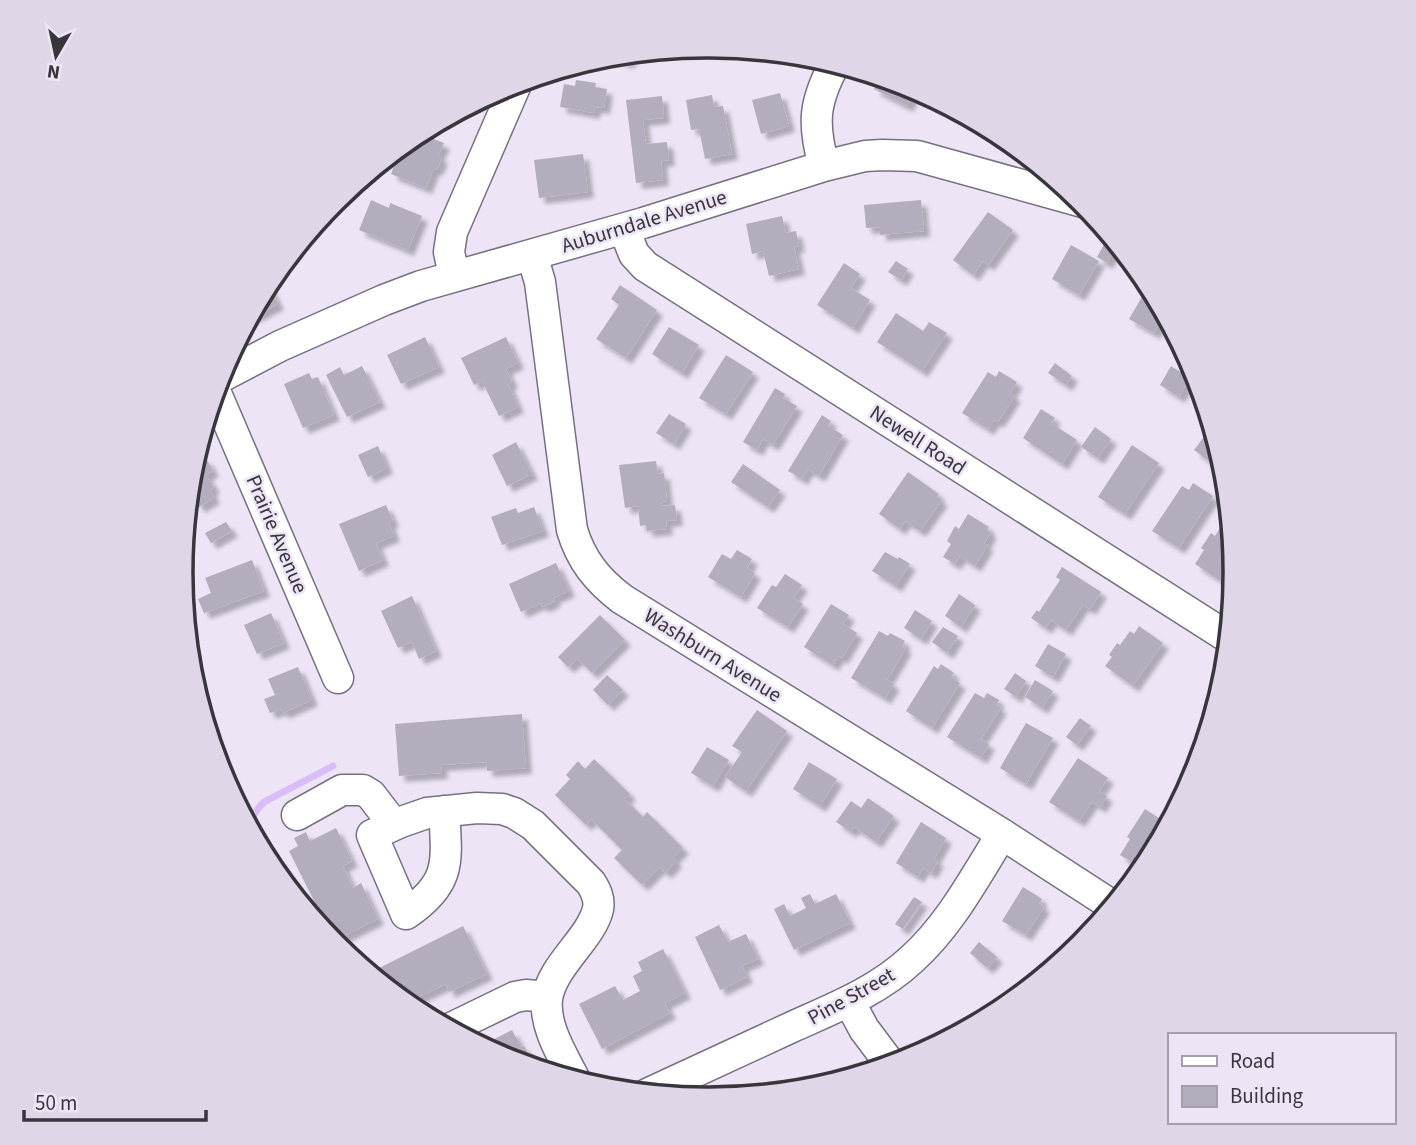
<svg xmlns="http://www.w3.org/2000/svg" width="1416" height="1145" font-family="'Source Sans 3',sans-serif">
<defs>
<filter id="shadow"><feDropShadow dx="6" dy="6" stdDeviation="2" flood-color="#0004"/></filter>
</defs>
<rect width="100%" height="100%" fill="#ede5f6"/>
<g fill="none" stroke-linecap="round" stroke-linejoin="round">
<path stroke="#d9bdf9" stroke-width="7" d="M250 828C252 816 256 810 264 802L333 766"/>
</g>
<path fill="#b4adbd" filter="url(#shadow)" d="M633 53 628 63 610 55 621 54Z
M881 77 916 89 907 106 874 89Z
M576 80 596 83 595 87 607 89 604 108 595 107 594 113 560 107 564 84 575 86Z
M780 93 789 126 761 134 752 100Z
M712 95 714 107 723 106 732 154 705 159 699 129 691 130 686 100Z
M662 96 664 118 643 120 646 144 667 142 669 160 661 161 663 180 636 183 626 100Z
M418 133 444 143 438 156 442 158 437 170 434 168 426 188 391 174 402 145Z
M583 154 588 192 539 198 534 160Z
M371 200 389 208 390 203 422 216 408 250 359 230Z
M921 200 924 231 880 235V227L866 228 864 205Z
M988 212 1013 230 988 265 983 261 973 275 953 260Z
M782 216 786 233 796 231 799 246 794 247 799 269 769 276 763 251 752 254 746 224Z
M1107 239 1117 244 1107 263 1097 257Z
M1071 245 1099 261 1079 295 1052 279Z
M896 261 908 269 901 280 888 272Z
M844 263 860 274 851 288 870 300 853 328 817 305Z
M268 284 278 304 249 319Z
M620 285 657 310 626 358 596 339 619 305 611 299Z
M1149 285 1165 315 1154 333 1129 319Z
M896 313 923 331 929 322 947 333 922 371 877 342Z
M669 327 699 345 682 373 652 354Z
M425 337 439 367 401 384 387 355Z
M506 337 518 363 506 369 512 382 508 384 518 407 499 416 482 381 474 385 461 358Z
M726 355 753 372 726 414 699 398Z
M1055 363 1072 376 1066 385 1048 373Z
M362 366 380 402 347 417 326 375 340 367 344 375Z
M1171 366 1190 378 1179 397 1160 385Z
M999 371 1017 382 1010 393 1015 396 998 422 994 420 988 429 962 413 988 372 996 377Z
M309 373 312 379 318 377 334 415 303 428 284 384Z
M775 388 785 394 783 398 797 406 773 445 763 439 757 450 743 442Z
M1041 409 1055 418 1051 423 1077 440 1062 464 1023 438Z
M669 414 686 424 674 444 656 433Z
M822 415 831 421 828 426 843 435 819 476 808 469 802 479 788 471Z
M1095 427 1111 439 1098 458 1081 447Z
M1206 434 1216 442 1219 450 1210 462 1194 450Z
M516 442 532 474 507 486 492 455Z
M1132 445 1159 463 1125 514 1098 497Z
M378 446 387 468 368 477 358 455Z
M196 452 201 461 206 458 213 471 206 475 214 487 210 490 214 498 199 507 189 489 191 469Z
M656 461 658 474 664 473 667 501 661 502 662 506 675 505 677 520 666 521 667 529 647 531 646 525 640 526 638 506 625 508 619 465Z
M743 464 780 490 768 507 731 482Z
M908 472 939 494 937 497 942 500 920 531 905 521 900 529 879 514Z
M1193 483 1213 496 1179 548 1152 531 1182 486 1189 490Z
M386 505 393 521 389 523 394 536 376 543 383 560 359 571 339 524Z
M534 507 543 531 502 545 491 517 516 508 518 513Z
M968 514 989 527 987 530 991 532 984 544 988 545 975 566 960 556 955 564 943 557 951 544 947 541 955 526 959 529Z
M1225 520 1230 523 1234 562 1222 582 1195 564 1204 550 1201 548 1211 533 1215 536Z
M226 522 232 531 211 543 205 533Z
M737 550 752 559 747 568 755 573 741 597 708 577 722 554 731 559Z
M885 552 898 559 899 557 910 564 896 586 872 571Z
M252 560 264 591 204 613 198 599 211 593 205 578Z
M556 563 569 591 553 598 555 601 542 607 541 603 521 612 509 584Z
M1062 567 1101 592 1090 609 1083 605 1066 630 1051 620 1046 628 1031 618 1037 610 1039 612 1060 580 1056 577Z
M785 574 802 585 793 598 803 604 788 627 757 608 772 585 776 587Z
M959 594 975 605 961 627 945 616Z
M412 596 436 651 419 659 412 642 398 648 381 611Z
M831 604 849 615 843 624 857 633 842 658 838 656 833 665 804 647Z
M915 610 932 621 921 639 904 628Z
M271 613 284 643 257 654 244 625Z
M600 615 625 640 592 673 577 659 568 667 558 657Z
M1139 626 1163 643 1133 686 1105 666 1112 657 1109 655 1117 643 1120 645 1130 631 1134 634Z
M943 627 958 636 947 653 932 642Z
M879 631 888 636 890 633 905 641 902 646 906 648 887 680 894 684 885 698 851 678Z
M1048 644 1066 654 1053 677 1035 666Z
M941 664 954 673 951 677 960 683 932 728 906 711 934 666 938 669Z
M298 667 312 700 283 713 281 709 270 713 264 699 275 695 268 679Z
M1015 673 1026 681 1016 697 1004 689Z
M607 675 623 690 608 705 593 690Z
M1035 680 1053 691 1042 708 1025 697Z
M975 693 984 698 987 693 999 700 996 705 1001 708 981 739 989 744 981 758 947 737Z
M1218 696H1219L1210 725 1202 719Z
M757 710 787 731 746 791 725 777 742 752 732 746Z
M522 714 526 768 487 771 486 762 441 765 442 773 399 776 395 724Z
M1080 718 1091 726 1077 745 1066 737Z
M1026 723 1053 738 1026 784 1000 768Z
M707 747 729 760 713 786 691 773Z
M1078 758 1108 778 1099 791 1107 796 1100 807 1092 802 1079 821 1049 802Z
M594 759 630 794 625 799 643 817 647 812 683 848 673 858 676 862 665 873 660 867 642 885 614 858 622 850 591 819 586 825 555 795 570 779 566 775 578 761 585 769Z
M809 762 837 779 820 806 793 789Z
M868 798 894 816 876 842 854 827 851 832 836 822 851 801 861 808Z
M1145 809 1168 824 1147 864 1134 855 1130 861 1120 855 1130 839 1127 837Z
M921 822 946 838 934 859 938 861 931 873 923 868 918 877 896 863Z
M336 828 352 861 343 866 353 888 361 883 378 919 334 941 289 851 298 846 294 838 306 832 310 841Z
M1023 887 1042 899 1039 903 1044 907 1026 935 1002 921Z
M810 894 815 904 836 894 850 923 794 950 774 909 784 904 790 916 806 908 801 898Z
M914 897 922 902 903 929 895 924Z
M719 925 728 942 746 934 758 959 742 966 747 977 720 990 695 937Z
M463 926 487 974 449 992 446 984 406 1003 369 973Z
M979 942 997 957 987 968 970 953Z
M663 949 685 993 665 1003 670 1013 602 1049 579 1004 615 986 623 1000 640 991 633 976 642 971 638 962Z
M512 1030 521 1047 524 1046 536 1068 506 1059 481 1046Z
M826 1078 829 1084 809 1090V1089Z"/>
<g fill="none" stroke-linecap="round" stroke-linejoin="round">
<g stroke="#777080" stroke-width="33">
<path id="minor" d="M824 166C812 123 814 102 835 63
M624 229 634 254 645 266 1229 638
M532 255 540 282 572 530C581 560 597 580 622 599L1002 834 1113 906
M454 276 449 252 452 232 517 82
M219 378 280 346 384 300 421 286 643 223 824 166 865 156 882 155 917 156 1083 202
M215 391 338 678
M444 811C447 861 452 883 406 914L372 835 401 822 427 813 477 808 502 809 514 813 533 825 591 883C596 891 600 899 598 909 591 939 552 965 547 999 544 1027 563 1056 575 1080
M297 815 342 790H363L371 795 394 825
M849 1001 864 1029 891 1065
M449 1029 515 997 526 995 547 997
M647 1094C696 1071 744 1049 792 1027 834 1008 878 991 912 959 950 925 975 877 1002 834"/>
</g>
<use href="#minor" stroke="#fff" stroke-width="30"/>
</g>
<g text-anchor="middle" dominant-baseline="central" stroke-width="5" stroke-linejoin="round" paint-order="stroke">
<g font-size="21" fill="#38353c" stroke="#ede5f6">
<text transform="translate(644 221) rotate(-17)">Auburndale Avenue</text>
<text transform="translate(918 440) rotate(33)">Newell Road</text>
<text transform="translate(277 534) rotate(67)">Prairie Avenue</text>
<text transform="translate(713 655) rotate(32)">Washburn Avenue</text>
<text transform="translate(851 996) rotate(-29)">Pine Street</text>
</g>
</g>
<path d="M0 0H1416V1145H0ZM707 58H709A514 514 0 0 1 1223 572V573A514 514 0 0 1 709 1087H707A514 514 0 0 1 193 573V572A514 514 0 0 1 707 58Z" fill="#dfd7e7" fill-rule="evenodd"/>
<path fill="none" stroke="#38353c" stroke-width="3.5" d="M707 58H709A514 514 0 0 1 1223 572V573A514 514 0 0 1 709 1087H707A514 514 0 0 1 193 573V572A514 514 0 0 1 707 58Z"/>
<rect x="1168" y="1033" width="228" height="91" fill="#ede5f6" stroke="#a59fac" stroke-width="2"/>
<rect x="1182" y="1056" width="35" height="10" fill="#ffffff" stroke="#a59fac" stroke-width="2"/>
<text x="1230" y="1068" font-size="21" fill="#38353c">Road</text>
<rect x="1182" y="1086" width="35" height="21" fill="#b4adbd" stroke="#a59fac" stroke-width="2"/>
<text x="1230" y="1103" font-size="21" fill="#38353c">Building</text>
<g transform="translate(56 56) rotate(189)" stroke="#ede5f6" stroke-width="5" paint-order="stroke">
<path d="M0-5L12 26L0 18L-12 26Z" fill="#38353c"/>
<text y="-10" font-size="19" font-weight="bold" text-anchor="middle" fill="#38353c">N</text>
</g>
<path d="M24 1110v10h182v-10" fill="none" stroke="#38353c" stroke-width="3.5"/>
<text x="35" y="1110" font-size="21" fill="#38353c" stroke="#ede5f6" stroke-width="5" paint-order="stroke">50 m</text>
</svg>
